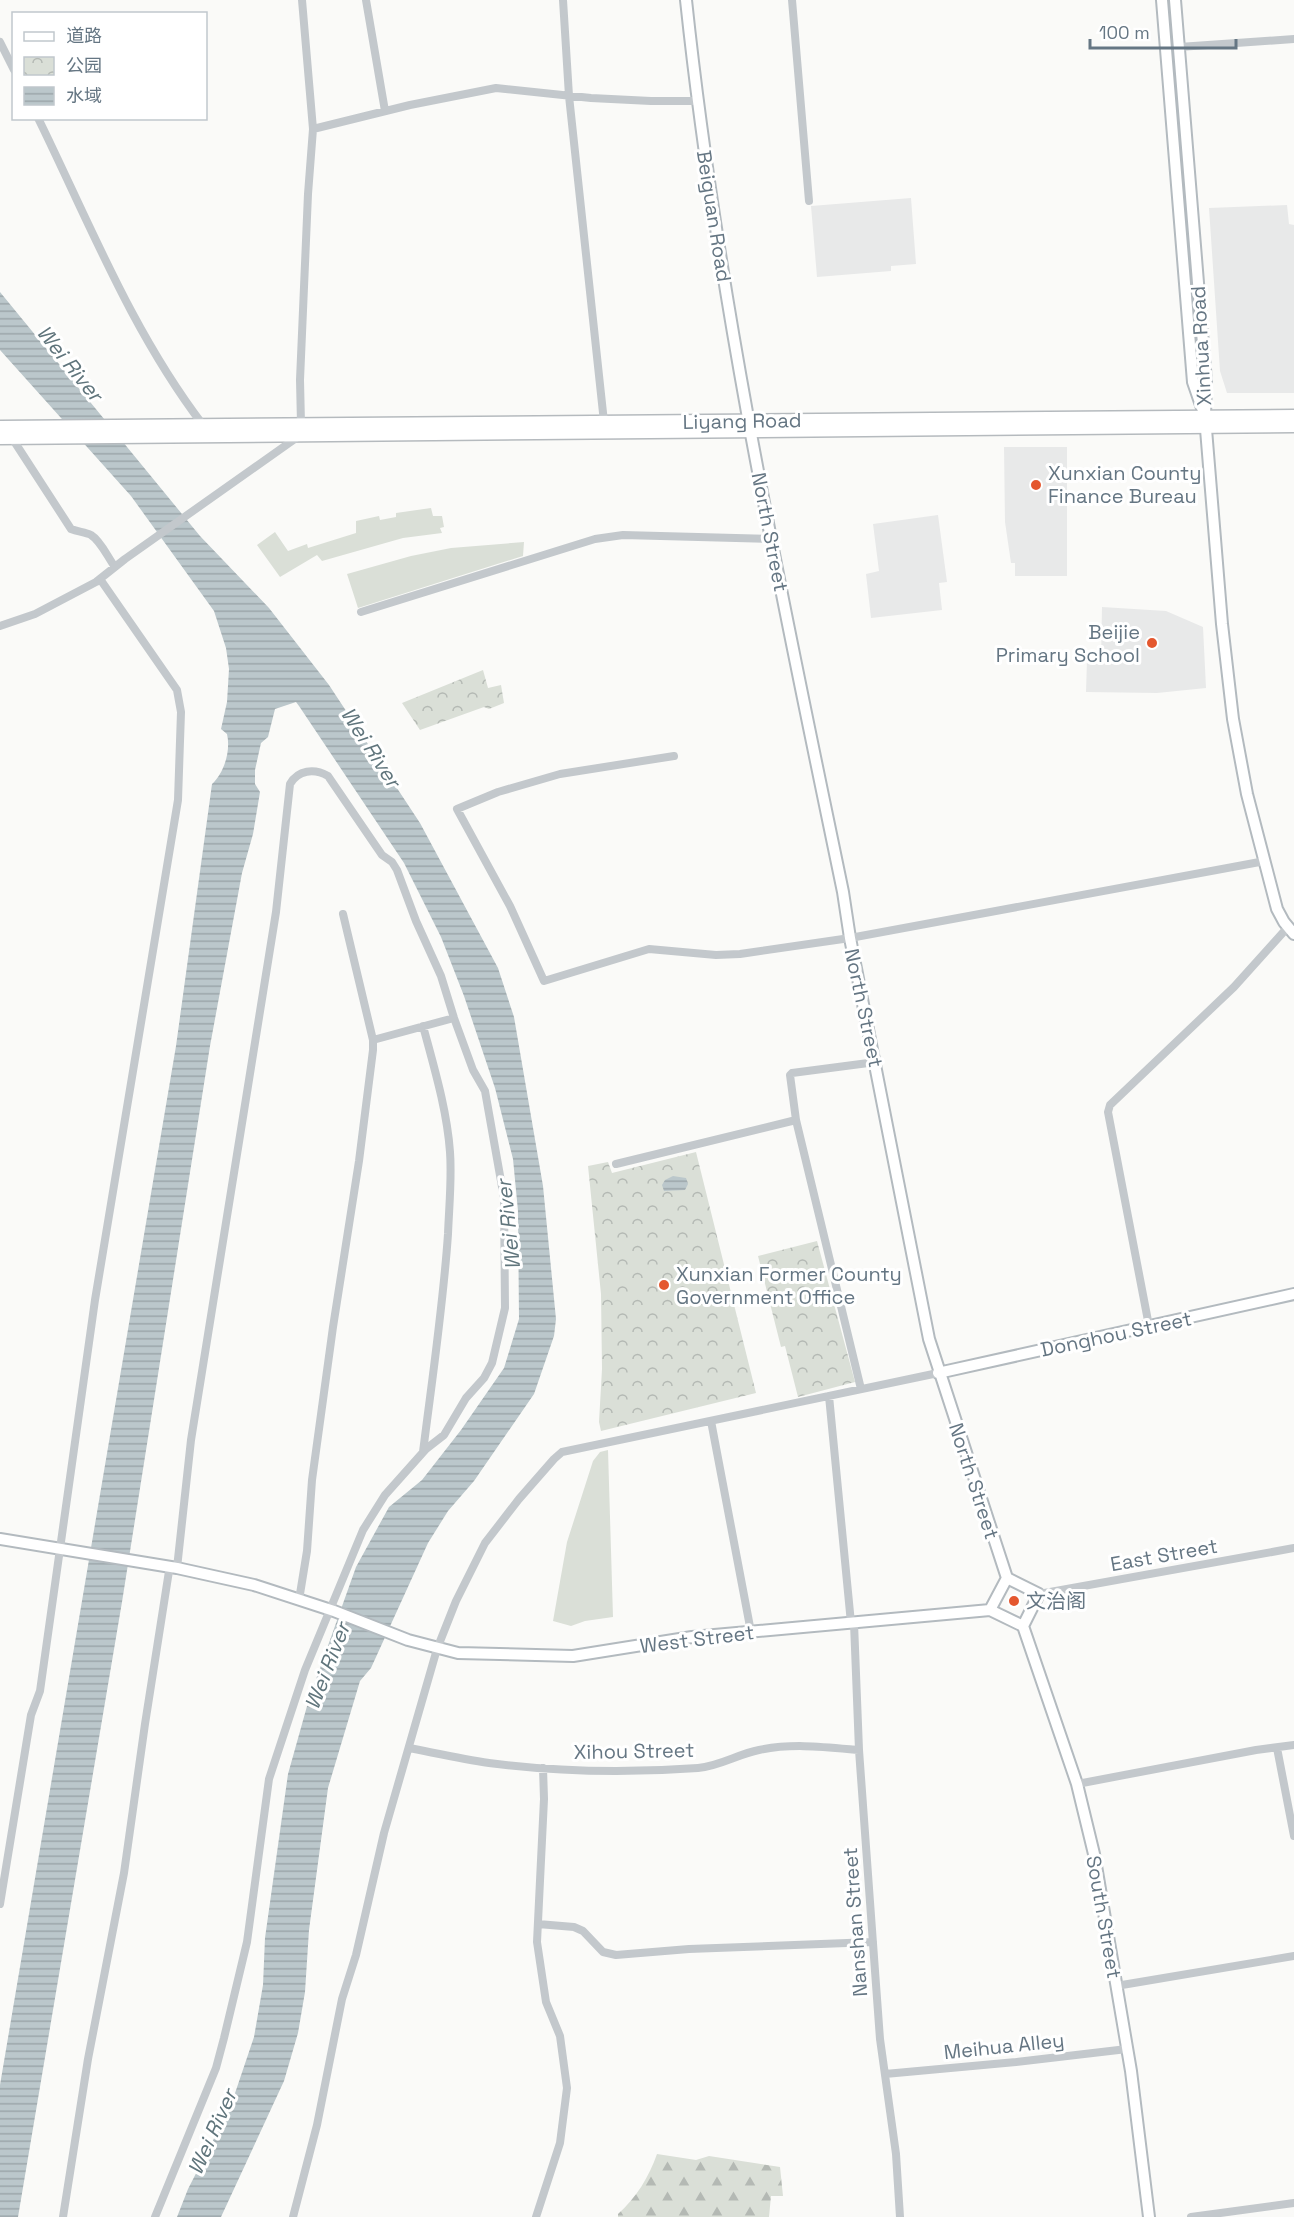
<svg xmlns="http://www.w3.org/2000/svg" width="1294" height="2217" font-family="'Space Grotesk','Noto Sans SC',sans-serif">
<defs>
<pattern id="forest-firs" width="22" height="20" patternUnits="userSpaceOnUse" patternTransform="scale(1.5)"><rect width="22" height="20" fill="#dadfd7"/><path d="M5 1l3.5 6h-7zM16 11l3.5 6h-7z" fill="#b4b9b4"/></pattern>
<pattern id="park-crowns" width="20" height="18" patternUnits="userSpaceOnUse" patternTransform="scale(1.5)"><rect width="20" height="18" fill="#dadfd7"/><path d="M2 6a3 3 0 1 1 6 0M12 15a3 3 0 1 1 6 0" fill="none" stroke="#b4b9b4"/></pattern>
<pattern id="water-rules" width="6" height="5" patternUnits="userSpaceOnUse" patternTransform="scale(1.5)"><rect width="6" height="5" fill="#bbc7cb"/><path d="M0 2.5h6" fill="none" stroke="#9ca6aa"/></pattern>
</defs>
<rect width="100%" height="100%" fill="#fafaf8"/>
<path fill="#e8e9e9" d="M911 198 916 264 891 266V271L817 277 811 206Z
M1287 205 1289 224 1294 225V393H1227L1220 371 1209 208Z
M1004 447H1067V576H1015V563H1011L1005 522Z
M938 515 947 582 939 583 942 610 871 618 866 574 879 571 873 524Z
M1102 607 1166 611 1203 627 1206 688 1157 693 1086 692 1087 660 1101 659Z"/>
<path fill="#dadfd7" d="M431 508 433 516H442L444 527 440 528 442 533 403 538 322 561 317 555 280 577 257 545 275 532 288 551 307 544 308 548 356 533V521L379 516 380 520 396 517V513Z
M524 542 523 556 358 608 347 574 411 556 451 548Z
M608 1450 613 1617 585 1621 571 1626 553 1621 567 1542 593 1461 600 1452Z"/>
<path fill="url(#forest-firs)" d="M657 2154 696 2160 709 2156 780 2167 783 2196H771L769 2217H618V2214C636 2198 649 2177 657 2154Z"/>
<path fill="url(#park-crowns)" d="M483 670 488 688 501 685 504 703 489 709 484 707 420 730 402 703Z
M696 1152 756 1393 601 1431 599 1422 602 1369 601 1294 588 1166 608 1162 612 1173Z
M817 1241 855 1382 798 1397 785 1346 781 1347 758 1256Z"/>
<path fill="url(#water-rules)" d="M0 292 200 536 269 608 329 685 420 823 498 968 514 1017 543 1186 556 1319 554 1336 534 1394 474 1481 448 1511 428 1543 371 1668 360 1681 328 1788 309 1930 305 1992 298 2033 284 2081 221 2217H177L188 2189 231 2105 254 2037 263 1985 265 1938 288 1774 309 1699 356 1567 389 1507 422 1480 461 1430 504 1368 519 1319 518 1211 513 1159 495 1088 464 996 441 937 404 863 299 706 296 702 275 709 268 737 261 743 255 770V784L260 792 253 834 242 873 210 1046 122 1602 18 2217H0V2085L176 1046 212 784C224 773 231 751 227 734L221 729 227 702 229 669 226 648 214 611 131 496 0 350Z
M673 1176 686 1178 688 1184 685 1190 664 1191 662 1185 665 1180Z"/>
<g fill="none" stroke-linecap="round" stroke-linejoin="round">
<g stroke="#b3babf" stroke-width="14">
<path id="secondary" d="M686 0C718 301 782 597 843 892L850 938 929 1339 1007 1578
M1162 0 1193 382 1202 408
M1175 0 1206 381 1205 417 1222 624 1233 719 1247 794 1277 909 1284 922 1294 934
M938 1373 1294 1294
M0 1539 177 1568 254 1585 334 1611 408 1640 458 1653 573 1656 692 1637 990 1610
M1007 1578 1039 1594 1023 1626 990 1610Z
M1023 1626 1077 1784 1094 1854 1131 2071 1149 2217"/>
</g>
<g stroke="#b5babe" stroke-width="15">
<path id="primary" d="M0 427 1294 416
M0 438 1294 426"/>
</g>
<path stroke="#c3c8cc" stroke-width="8" d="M366 0 385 111
M563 0 569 96 604 422
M792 0 809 201
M0 42 14 70
M1179 47 1294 39
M38 118C89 222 132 332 203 425
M313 129 410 105 496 88 591 98 651 101H697
M301 424 300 380 308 194 313 129 302 0
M12 438 71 529C78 532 85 532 91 535 101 541 108 558 115 567
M361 612 595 539 623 535 771 539
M0 626 35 614 96 582 125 559 299 436
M674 756 560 774 498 792 457 809 510 906 544 981 649 949 716 955 740 954 850 938 1265 861
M423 1026C434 1067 447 1110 450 1152 452 1179 449 1207 448 1234 443 1307 432 1380 423 1452
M373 1040 454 1018
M796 1120 861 1389
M616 1164 796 1120 790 1075 792 1073 876 1062
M1149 1326 1108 1112 1110 1105 1234 987 1288 927
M829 1396 851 1623
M711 1421 751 1632
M1039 1594 1294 1548
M299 1600 307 1551 312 1480 333 1327 359 1161 373 1050V1040L343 914
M854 1623 859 1750 875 1971 880 2039 896 2154 900 2217
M409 1748C435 1753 462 1759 489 1763 558 1772 630 1773 698 1768 720 1766 738 1754 759 1750 792 1743 825 1747 859 1750
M1277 1748 1294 1836
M1077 1784 1256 1750 1294 1745
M0 1904 31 1715 40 1691 95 1300 178 800 181 712 177 690 100 579
M538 1924 574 1927 583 1931 603 1952 616 1955 689 1949 873 1942
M1116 1986 1294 1956
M885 2074 1016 2062 1127 2049
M63 2217 88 2059 124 1873 145 1724 169 1571
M155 2217 216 2068 224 2038 247 1942 269 1779 305 1670 363 1530 385 1495 426 1449 444 1435 466 1398 484 1378 492 1363 505 1308 504 1198 485 1091 473 1070 454 1018 441 976 416 921 397 870 392 862 382 855 328 776C314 768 298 770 290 784L276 912 191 1440 177 1568
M293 2217 317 2125 342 1999 356 1955 384 1833 437 1649 456 1601 485 1543 519 1499 554 1459 562 1452 938 1373
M536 2217 560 2143 567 2088 560 2036 546 2002 537 1942 544 1799 543 1768
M1191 2217 1294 2203"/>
<use href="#secondary" stroke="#fff" stroke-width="10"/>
<use href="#primary" stroke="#fff" stroke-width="12"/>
</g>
<g fill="#e4572e" stroke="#fff" stroke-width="2">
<circle cx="1036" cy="485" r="6"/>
<circle cx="1152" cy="643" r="6"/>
<circle cx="664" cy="1285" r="6"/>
<circle cx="1014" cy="1601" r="6"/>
</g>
<g text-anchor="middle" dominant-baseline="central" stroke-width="6" stroke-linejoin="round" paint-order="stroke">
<g font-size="20" fill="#657683" stroke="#fff">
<text transform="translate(714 216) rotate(81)">Beiguan Road</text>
<text transform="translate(1201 346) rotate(-93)">Xinhua Road</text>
<text transform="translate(742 421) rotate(-1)">Liyang Road</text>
<text transform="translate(770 532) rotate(79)">North Street</text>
<text transform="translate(864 1008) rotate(78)">North Street</text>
<text transform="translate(1116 1334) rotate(-12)">Donghou Street</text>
<text transform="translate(974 1481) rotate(72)">North Street</text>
<text transform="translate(1164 1555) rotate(-10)">East Street</text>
<text transform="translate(697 1639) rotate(-7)">West Street</text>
<text transform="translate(634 1751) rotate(-1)">Xihou Street</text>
<text transform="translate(1104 1917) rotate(80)">South Street</text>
<text transform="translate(855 1922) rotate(-94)">Nanshan Street</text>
<text transform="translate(1004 2046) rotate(-6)">Meihua Alley</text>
</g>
<g font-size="20" fill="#657683" stroke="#fff" text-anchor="start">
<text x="1048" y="473">Xunxian County<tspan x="1048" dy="23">Finance Bureau</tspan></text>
<text x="1140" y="632" text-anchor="end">Beijie<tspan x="1140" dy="23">Primary School</tspan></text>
<text x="676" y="1274">Xunxian Former County<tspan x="676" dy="23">Government Office</tspan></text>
<text x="1026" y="1601">文治阁</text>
</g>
<g font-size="21" font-style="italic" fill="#60757c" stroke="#fff">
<text transform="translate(70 363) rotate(51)">Wei River</text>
<text transform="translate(371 747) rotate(57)">Wei River</text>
<text transform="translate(508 1225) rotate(-96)">Wei River</text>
<text transform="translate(327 1666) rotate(-69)">Wei River</text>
<text transform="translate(212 2132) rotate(-66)">Wei River</text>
</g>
</g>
<rect x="12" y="12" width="195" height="108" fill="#ffffff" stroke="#c1c8cd" stroke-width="1.5"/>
<rect x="24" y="32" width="30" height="9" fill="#ffffff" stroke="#c1c8cd" stroke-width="1.5"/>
<text x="66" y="42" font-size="18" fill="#657683">道路</text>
<rect x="24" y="57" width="30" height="18" fill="url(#park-crowns)" stroke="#c1c8cd" stroke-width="1.5"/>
<text x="66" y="72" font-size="18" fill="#657683">公园</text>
<rect x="24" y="87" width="30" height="18" fill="url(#water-rules)" stroke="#c1c8cd" stroke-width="1.5"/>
<text x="66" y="102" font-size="18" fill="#657683">水域</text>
<path d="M1090 39v9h146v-9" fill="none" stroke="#657683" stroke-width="3"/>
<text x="1099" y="39" font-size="18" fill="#657683" stroke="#ffffff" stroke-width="4.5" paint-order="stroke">100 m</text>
</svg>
